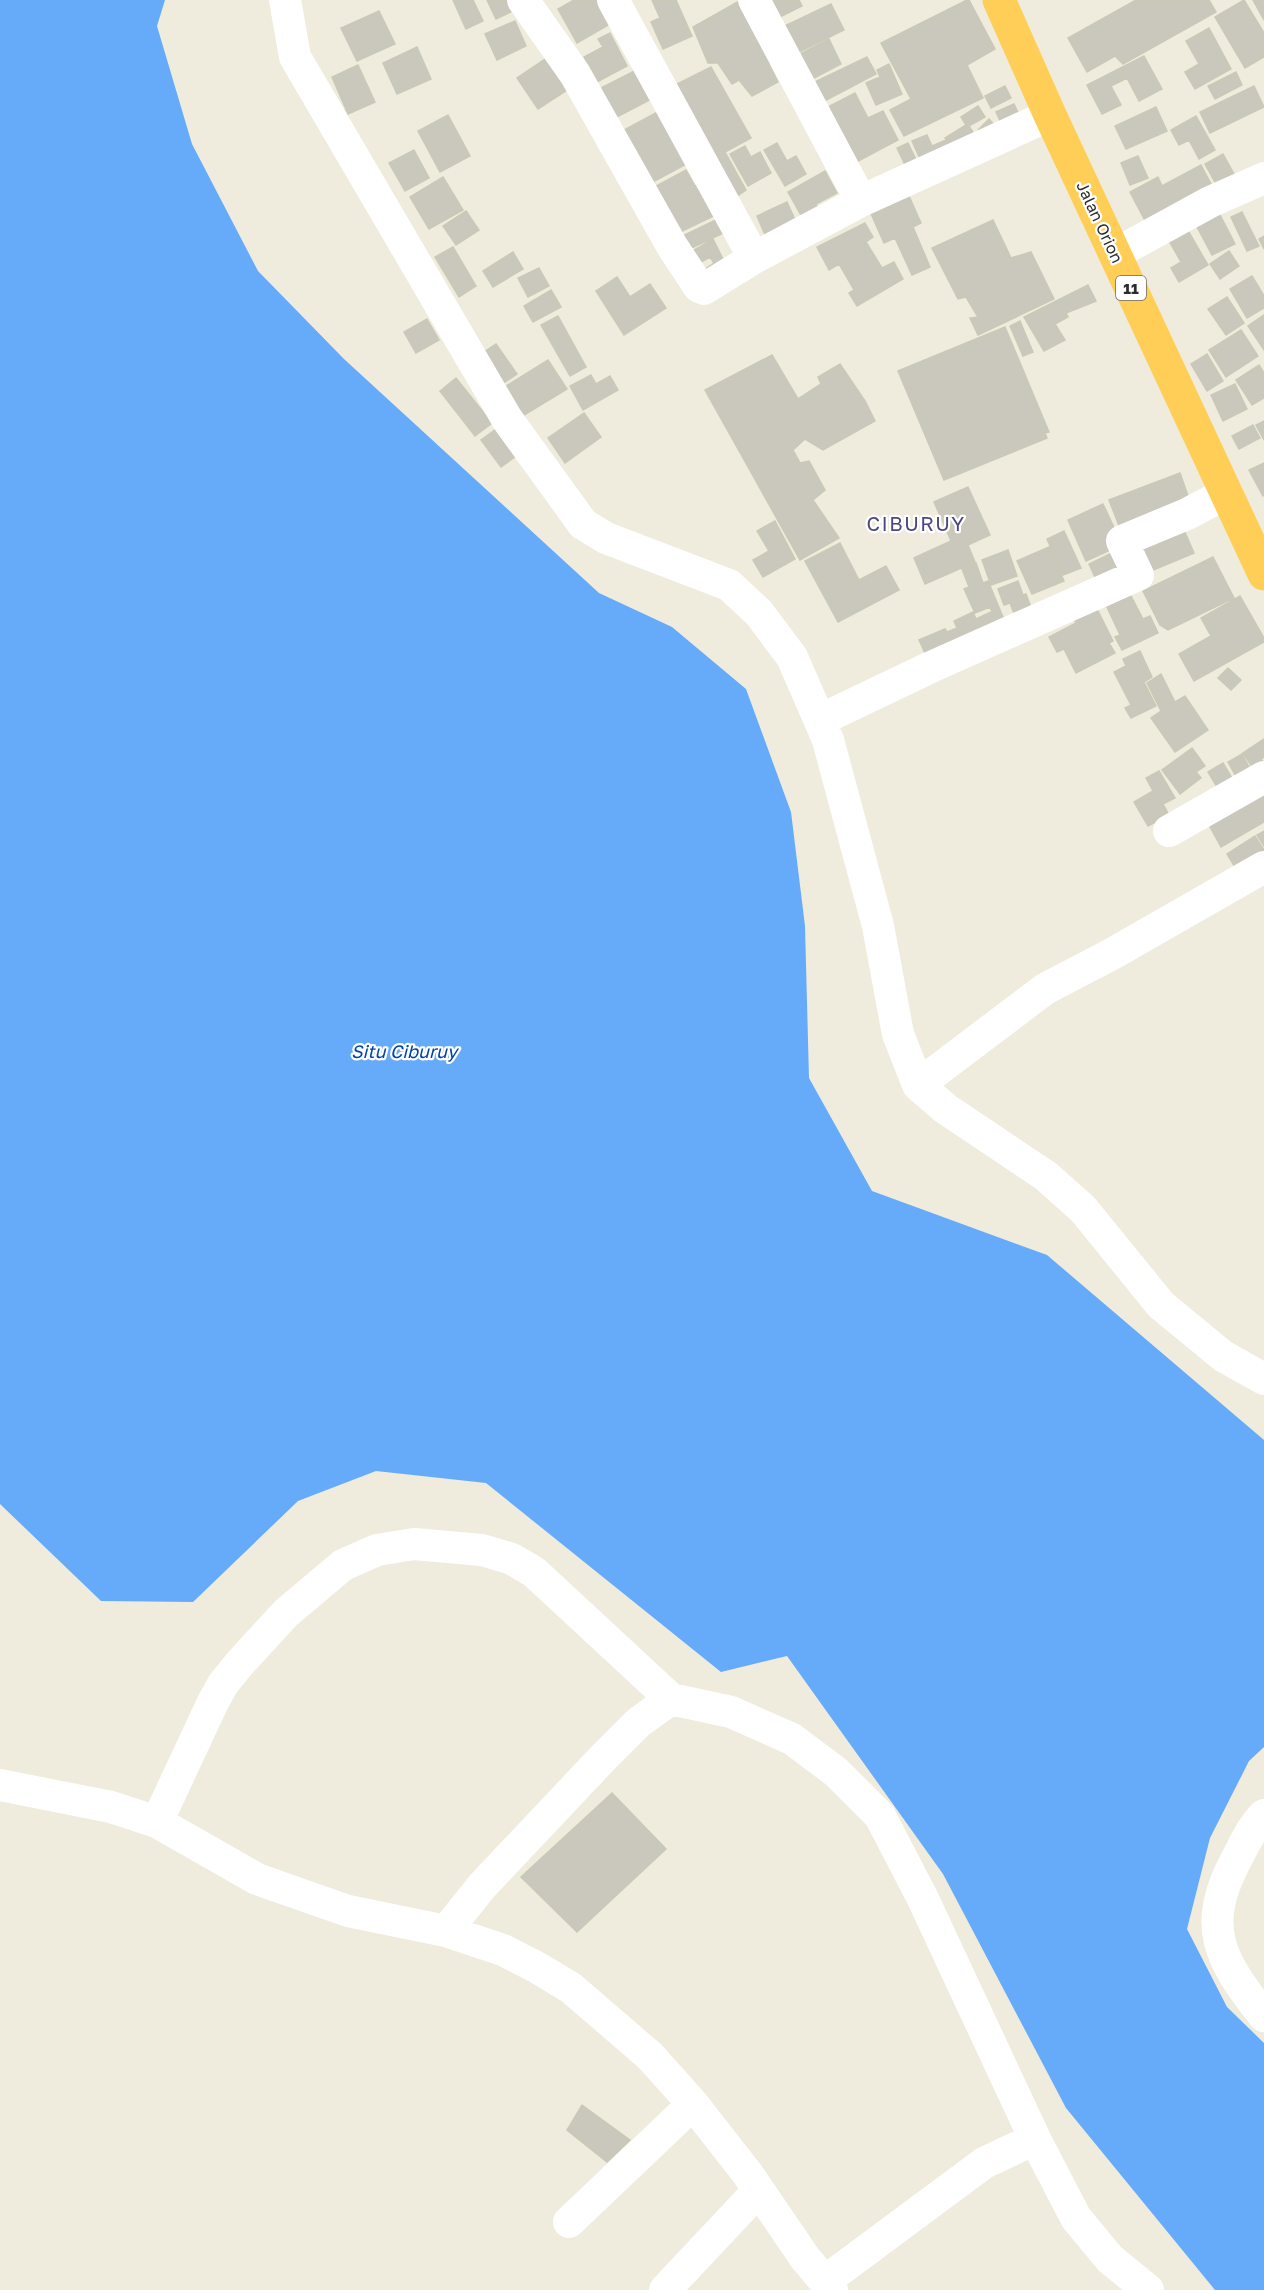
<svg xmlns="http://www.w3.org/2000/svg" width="1264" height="2290" font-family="'Golos Text',sans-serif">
<rect width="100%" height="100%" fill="#efecdd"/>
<path fill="#66aafa" d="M0 0H165L157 26 192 144 258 271 344 359 599 593 672 627 746 689 791 812 805 926 809 1078 872 1191 1047 1255 1264 1440V1747L1249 1761 1210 1838 1187 1929 1227 2007 1264 2043V2290H1215L1066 2108 943 1874 787 1656 721 1672 486 1483 376 1471 298 1501 193 1602 101 1601 0 1504Z"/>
<path fill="#cac8bc" stroke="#cac9b6" stroke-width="1.5" d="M453 0H473L483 21 466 29Z
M487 0H513L517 9 496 19Z
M574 0H596L610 24 577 43 558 9Z
M652 0H676L692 36 663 49 651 22 660 18Z
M741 0 774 60 769 64 778 82 752 96 739 80 732 84 718 63H708L693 27Z
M759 0H799L802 6 770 22Z
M967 0H969L995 49 967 65 983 98 904 136 890 110 911 99 881 43Z
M1136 0H1209L1216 12 1123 64 1115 56 1087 72 1068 38Z
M1244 0 1264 33V57L1245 68 1215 17Z
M1253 0H1264V20Z
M831 4 844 30 789 57 776 30Z
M379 11 395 44 357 61 341 28Z
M515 21 526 46 497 60 485 34Z
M1209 28 1231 69 1195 89 1185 72 1199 64 1186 41Z
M610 33 627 66 597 82 584 57 603 47 598 39Z
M829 39 841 64 801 85 788 60Z
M417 47 431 79 397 94 383 63Z
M557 51 578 83 538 109 517 78Z
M1144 56 1162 89 1139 101 1127 78 1111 86 1121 105 1102 114 1087 85Z
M867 57 876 74 813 107 802 88Z
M889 64 902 94 876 105 866 83 880 77 877 70Z
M358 65 375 102 348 114 332 77Z
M646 65 661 94 615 118 599 89Z
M711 67 751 138 725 152 746 190 730 201 667 89Z
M1236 72 1242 85 1215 99 1208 86Z
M1005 86 1011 98 991 108 985 96Z
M1254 86 1264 107 1210 133 1200 112Z
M855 93 868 118 883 111 898 140 849 166 820 111Z
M1014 104 1021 119 1003 127 996 112Z
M978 106 985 117 969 126 981 145 957 156 945 138 966 125 961 117Z
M1156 107 1167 131 1126 149 1115 126Z
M665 108 694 160 649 184 613 136Z
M448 115 470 156 440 172 418 131Z
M1196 116 1215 150 1199 159 1189 140 1179 145 1171 130Z
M989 119 999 130 988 141 978 130Z
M927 135 932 146 946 140 954 157 924 168 912 141Z
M777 143 787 161 796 156 806 174 785 186 764 150Z
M908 143 921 170 910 175 897 148Z
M745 146 751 157 760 152 771 173 748 186 730 154Z
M414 150 429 178 405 191 389 163Z
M1223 154 1239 183 1221 193 1205 164Z
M1138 156 1148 178 1130 185 1121 163Z
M1201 165 1217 195 1150 230 1130 192 1158 177 1162 186Z
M686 170 695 186 705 183 720 213 678 233 647 191Z
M825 171 837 193 816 204 823 217 807 226 788 192Z
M443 177 463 210 429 229 410 197Z
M905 187 921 223 913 227 930 267 912 275 895 238 884 243 869 209Z
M787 202 797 224 766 237 757 216Z
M466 211 479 230 456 245 443 226Z
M1242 212 1259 246 1247 251 1231 217Z
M1219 213 1235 244 1212 255 1196 225Z
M724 216 730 230 681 253 674 240Z
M993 220 1011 258 1031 252 1054 299 978 335 970 318 978 317 966 297 958 299 932 248Z
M865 223 873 237 866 242 882 268 894 262 903 279 857 306 849 293 854 290 839 264 829 270 817 247Z
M1187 229 1208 265 1179 282 1171 268 1181 262 1168 239Z
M1264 236V249L1259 239Z
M713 239 730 273 695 276 714 263 710 257 689 269 682 257Z
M453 247 476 286 459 297 435 257Z
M1229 251 1239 266 1220 279 1210 264Z
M513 252 523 269 493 287 483 271Z
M539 268 549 286 528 297 518 278Z
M1252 276 1264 296V308L1247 318 1230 289Z
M617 277 630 297 650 284 666 308 624 335 596 291Z
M1088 285 1096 301 1066 313 1068 317 1055 324 1065 340 1044 351 1024 317Z
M551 290 561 307 533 322 524 306Z
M1227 297 1244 323 1226 335 1208 309Z
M1264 315V350L1248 326Z
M558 316 586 367 570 376 541 325Z
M427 319 439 340 416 353 404 332Z
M1020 321 1033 352 1023 356 1010 326Z
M1005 327 1049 432 1045 433 1047 438 944 480 898 371Z
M1241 330 1258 356 1226 377 1209 350Z
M496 344 517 374 499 386 478 356Z
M1207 354 1223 381 1207 391 1191 364Z
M772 355 798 399 821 384 818 377 840 364 865 401 875 421 823 450 805 439 793 450 800 463 809 461 825 490 813 500 839 538 800 560 705 390Z
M548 360 567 389 521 417 503 388Z
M1259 365 1264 373V398L1252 405 1236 380Z
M591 375 596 384 610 376 618 390 583 410 570 386Z
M456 378 492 423 475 436 440 391Z
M1235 384 1247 409 1223 421 1211 395Z
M584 413 601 437 565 463 548 438Z
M1264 421V440L1256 425Z
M1253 425 1260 438 1239 449 1232 436Z
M499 427 519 454 501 467 481 440Z
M1264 463V495L1263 496 1249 470Z
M1180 473 1193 510 1123 536 1109 500Z
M968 487 990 535 968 545 975 562 925 584 914 558 951 541 934 502Z
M1103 504 1119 538 1117 547 1086 561 1068 520Z
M775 521 795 559 763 577 753 560 769 551 757 531Z
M1181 523 1194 553 1146 573 1133 543Z
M1064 531 1081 568 1063 575 1047 539Z
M840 543 859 580 886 566 899 590 838 622 805 561Z
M1049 547 1064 581 1032 594 1017 561Z
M1120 549 1131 574 1100 588 1089 564Z
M1008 550 1017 576 991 585 982 560Z
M1213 557 1234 598 1168 630 1160 625 1143 591Z
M976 563 983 583 988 581 1003 617 995 620 990 607 975 613 964 589 969 587 962 569Z
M1018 581 1023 595 1026 594 1032 610 1015 616 1010 603 1004 605 998 589Z
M1131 596 1143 619 1150 616 1158 633 1122 650 1115 637 1120 635 1107 607Z
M1240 596 1264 638V642L1194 681 1179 654 1211 636 1201 618Z
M1095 605 1113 641 1109 643 1115 653 1076 673 1064 649 1057 652 1049 637 1076 623 1072 616Z
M973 612 976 619 991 612 1000 633 930 664 919 640 945 629 947 632 957 628 954 621Z
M1140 651 1152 677 1144 682 1156 706 1131 718 1125 708 1131 705 1114 672 1126 666 1123 659Z
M1228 668 1241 680 1231 690 1218 678Z
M1161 674 1175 702 1185 696 1208 730 1175 752 1151 718 1161 711 1147 683Z
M1264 739V757L1261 759 1264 763 1256 773 1243 753Z
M1192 748 1205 766 1196 772 1201 778 1180 794 1162 770Z
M1242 754 1253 774 1239 782 1228 762Z
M1223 763 1235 783 1220 792 1208 772Z
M1159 771 1175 798 1163 804 1169 815 1148 826 1134 802 1153 791 1146 778Z
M1264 793V822L1221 847 1209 825Z
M1264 831V846L1257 835Z
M1255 836 1264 850V863L1241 877 1227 854Z
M612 1793 666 1849 577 1932 521 1877Z
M582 2105 630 2140 607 2162 567 2130Z"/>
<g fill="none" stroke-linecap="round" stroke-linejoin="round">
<path stroke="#fff" stroke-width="32" d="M285 0 295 57 507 419 583 524 606 538 729 585 759 613 792 657 828 740 878 926 898 1034 918 1085 946 1109 1046 1176 1083 1209 1161 1305 1223 1356 1264 1379
M523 0 575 74 672 246 699 287 704 289 754 258 861 201 1050 115
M613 0 754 258
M754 0 861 201
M1115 254 1210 202 1264 178
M820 720 931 667 1138 575 1122 541 1187 514 1227 493
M1169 831 1264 777
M918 1085 1045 989 1112 954 1264 867
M0 1785 111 1807 157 1822 257 1879 348 1911 446 1931 503 1950 538 1968 571 1988 650 2056 693 2104 747 2173 805 2258 832 2290
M1264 1815C1252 1827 1245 1843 1237 1858 1200 1927 1219 1959 1264 2016
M157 1822 213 1702 223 1684 240 1663 286 1613 343 1565 377 1550 414 1544 482 1550 512 1559 534 1572 671 1699
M446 1931 482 1886 601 1760 639 1722 671 1699 731 1712 792 1739 836 1772 880 1816 923 1899 1035 2139
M569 2222 693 2104
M825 2281 984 2163 1035 2139 1076 2218 1110 2259 1148 2290
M665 2290 758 2191"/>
<path stroke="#ffce57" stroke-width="33" d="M999 0 1050 115 1264 574"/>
</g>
<g text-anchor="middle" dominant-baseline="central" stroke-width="4.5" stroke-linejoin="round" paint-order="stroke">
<rect fill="#fff" stroke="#6b6b6b" stroke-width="1.5" x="1116" y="276" width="30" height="24" rx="4.5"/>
<g font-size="15" font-weight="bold" fill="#2c2c2c">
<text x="1131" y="288">11</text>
</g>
<g font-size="16" fill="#2c2c2c" stroke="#fff">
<text transform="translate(1100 222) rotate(65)">Jalan Orion</text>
</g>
<g font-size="18" font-style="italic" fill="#0042ab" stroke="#fff">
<text x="404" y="1051">Situ Ciburuy</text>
</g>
<g font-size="20" letter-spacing="1.5" fill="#4c4781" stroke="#fff">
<text x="916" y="523">CIBURUY</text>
</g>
</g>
</svg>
